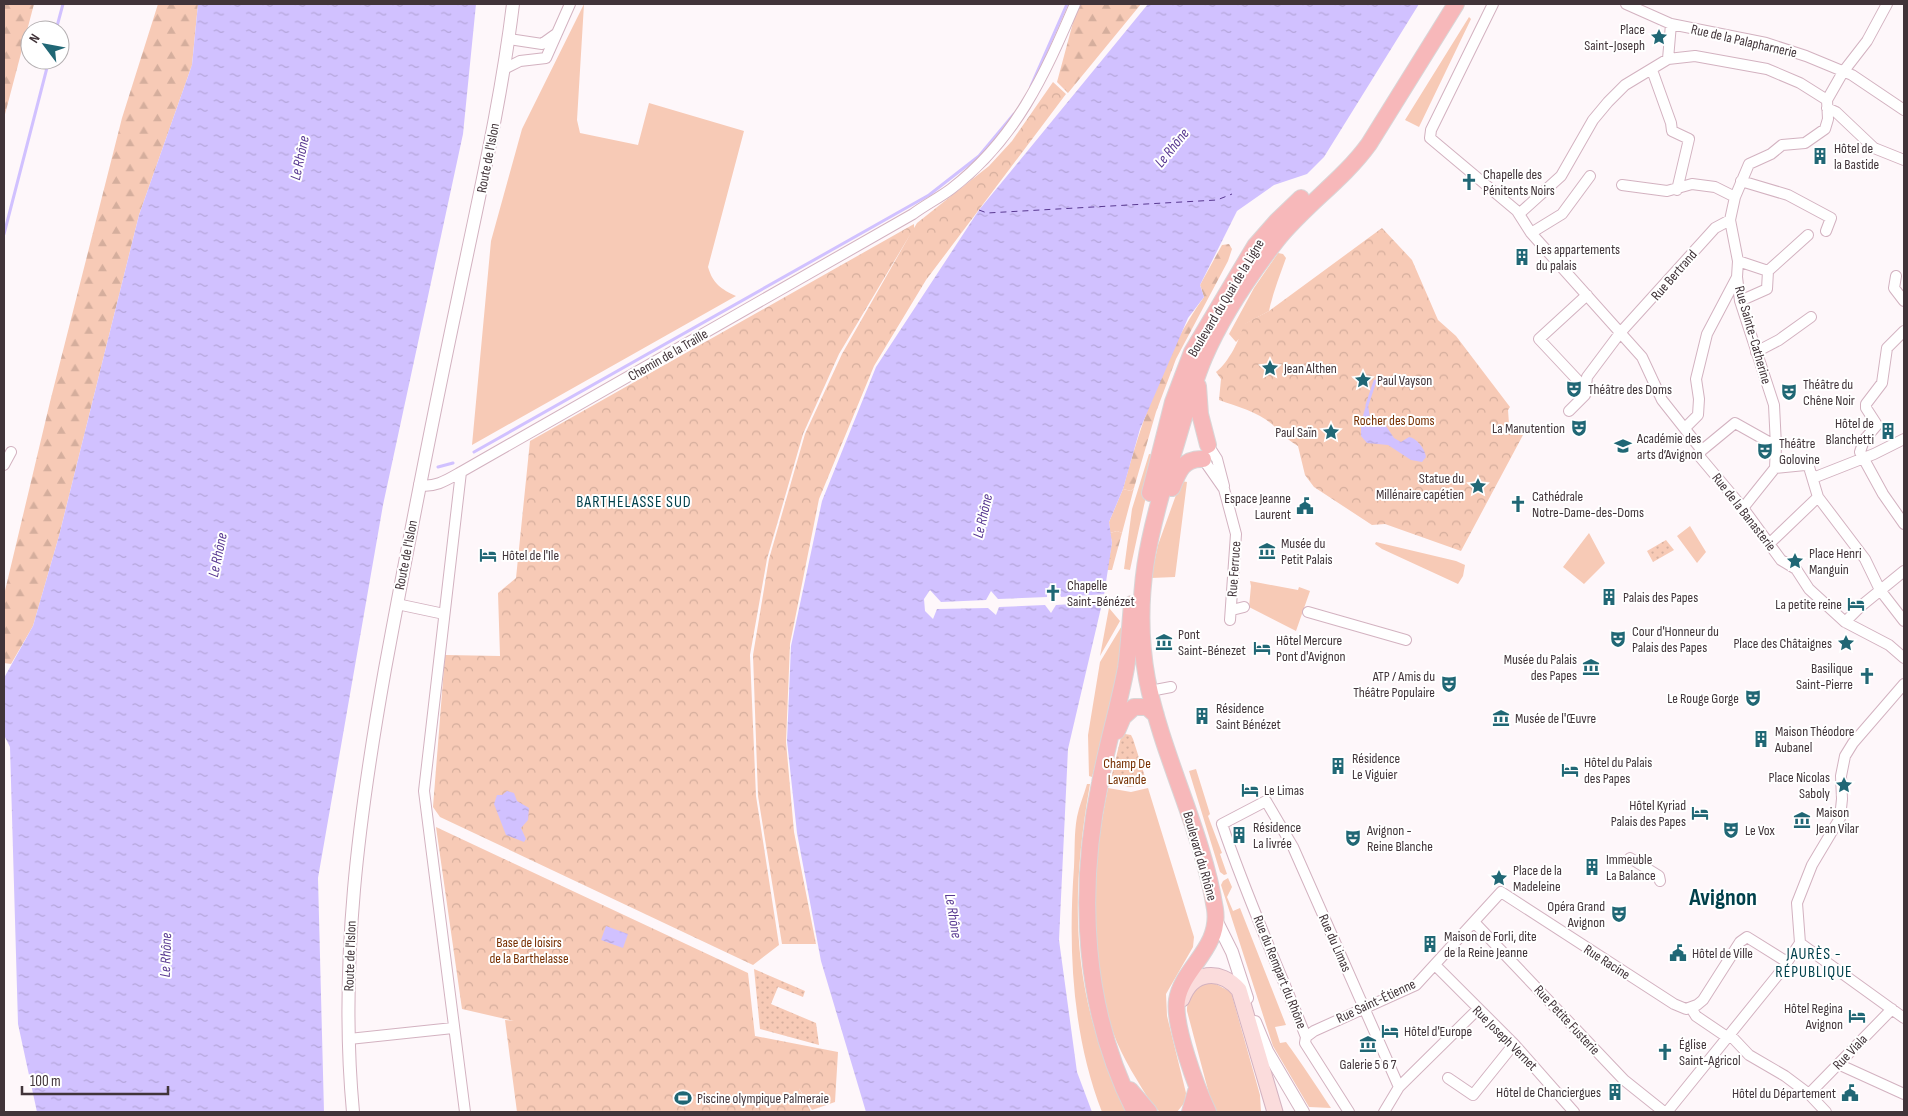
<svg xmlns="http://www.w3.org/2000/svg" width="1908" height="1116" font-family="'Sofia Sans Condensed',sans-serif">
<defs>
<pattern id="forest-firs" width="22" height="20" patternUnits="userSpaceOnUse" patternTransform="scale(1.25)"><rect width="22" height="20" fill="#f7cab6"/><path d="M5 1l3.5 6h-7zM16 11l3.5 6h-7z" fill="#d5ae9d"/></pattern>
<pattern id="park-crowns" width="20" height="18" patternUnits="userSpaceOnUse" patternTransform="scale(1.25)"><rect width="20" height="18" fill="#f7cab6"/><path d="M2 6a3 3 0 1 1 6 0M12 15a3 3 0 1 1 6 0" fill="none" stroke="#d5ae9d"/></pattern>
<pattern id="garden-dots" width="8" height="8" patternUnits="userSpaceOnUse" patternTransform="scale(1.25)"><rect width="8" height="8" fill="#f7cab6"/><path d="M2 2h.1M6 6h.1" fill="none" stroke="#d5ae9d" stroke-width="1.8" stroke-linecap="round"/></pattern>
<pattern id="water-ripples" width="26" height="14" patternUnits="userSpaceOnUse" patternTransform="scale(1.25)"><rect width="26" height="14" fill="#d1c1ff"/><path d="M2 4q2-2 4 0t4 0M15 11q2-2 4 0t4 0" fill="none" stroke="#b5a6db"/></pattern>
</defs>
<rect width="100%" height="100%" fill="#fef7fa"/>
<path fill="#f7cab6" d="M584 4 577 120 580 133 638 145 649 103 744 131 708 267C713 284 721 289 736 296L472 445 491 241 522 129Z
M1469 17 1471 19 1419 127 1405 120Z
M1278 253 1283 254 1286 258C1280 275 1273 292 1269 311L1245 324 1240 338 1236 342 1229 334 1254 288Z
M1149 454 1155 455 1130 570 1124 569 1132 509Z
M1181 481 1187 482 1175 577 1151 578 1158 545Z
M1134 488 1122 533 1117 531 1110 533 1109 522 1123 489 1131 491Z
M1690 526 1706 552 1697 563 1677 536Z
M1589 533 1605 563 1584 584 1563 567Z
M1376 542 1456 561 1465 565 1463 576 1458 584 1382 549 1375 544Z
M1250 581 1298 590 1299 587 1310 591 1296 631 1249 607 1251 586Z
M1109 608 1120 621 1100 656Z
M1126 619 1115 691 1092 777 1089 776 1088 735 1100 662Z
M1196 769 1210 814 1208 816 1222 853 1220 854 1227 874 1224 875 1220 872 1189 771Z
M1087 784H1090C1069 904 1071 1003 1129 1112H1102C1072 1035 1068 948 1074 867 1075 850 1074 833 1077 817 1079 806 1084 795 1087 784Z
M1108 788 1131 792 1148 788 1194 937 1193 947 1166 994 1167 1016 1186 1093 1185 1102 1177 1112H1160L1153 1106C1139 1083 1122 1058 1113 1032 1086 958 1092 864 1108 788Z
M1228 878 1232 887 1227 897 1233 911 1240 908 1286 1025 1275 1027 1280 1043 1286 1042C1303 1065 1315 1084 1331 1108L1309 1107 1273 1046 1221 885 1223 881Z
M1212 982 1231 992 1260 1095 1261 1112H1217L1212 1105 1187 1011C1187 995 1196 984 1212 982Z"/>
<path fill="url(#forest-firs)" d="M4 4H34L4 118Z
M158 4H198L192 65 139 215 59 536 33 626 11 664 4 663V595L50 402 122 118Z
M1078 4H1141L1068 93 1057 82Z
M1229 244 1232 249 1228 261 1176 359 1156 412 1134 488 1131 491 1123 489C1141 424 1164 352 1204 297L1200 285 1222 245Z
M1117 531 1122 533 1112 570H1107L1112 543 1110 533Z"/>
<path fill="url(#park-crowns)" d="M1053 82 1066 94 926 280 874 366 819 499 790 644 786 742 794 832 816 944H782L758 796 753 655 769 559 805 434 842 354 911 233 839 354 803 434 767 559 750 655 756 796 779 945 753 965 440 817 433 807 445 655 500 656 498 593 516 578 530 441 914 224V228L917 223 989 166 1012 141Z
M1382 228 1412 260 1438 320 1456 336 1510 407 1508 410 1509 424 1523 435 1461 551 1385 524 1372 525 1314 487 1305 475 1298 446C1288 440 1282 434 1274 426 1259 412 1238 407 1219 400L1221 379 1216 372C1229 362 1240 339 1244 324L1269 311Z
M436 827 748 973 755 1036 838 1052 835 1102 812 1110 799 1088 811 1112H517L505 1020 514 1021 462 1009Z"/>
<path fill="url(#garden-dots)" d="M1666 540 1674 550 1653 562 1647 551Z
M1125 734 1131 735 1133 739 1147 783 1130 787 1110 783 1121 737Z
M754 969 805 991 803 997 778 987 771 1004 816 1023 819 1045 760 1029Z"/>
<path fill="url(#water-ripples)" d="M198 4H476L463 134 383 505 318 878 324 1112H37L18 1024 10 747 4 735V678L33 626 59 536 139 215 192 65Z
M1148 4H1419L1324 157 1307 174 1274 185 1237 211 1200 285 1204 297 1188 318 1140 429 1123 489 1109 522 1112 543 1104 595 1068 749 1059 940 1077 1072 1092 1112H866L821 961 797 833 787 741 791 646 822 501 876 367 979 210Z
M1366 405H1368L1371 425 1386 426 1394 438 1401 442 1409 437C1417 438 1425 449 1426 457L1422 462 1411 460 1388 445 1367 443 1361 436V423Z
M507 791 514 793 517 801 529 808 528 820 521 828 526 839 524 842 506 835 494 804 497 795H502Z
M606 926 628 934 623 948 601 940Z"/>
<path fill="#fef7fa" d="M1052 583 1058 589 1061 597 1106 594 1105 602 1056 605 1051 613 1045 605 999 607 996 615 988 608 937 609 933 619 925 611 924 599 930 590 941 602 986 600 991 591 998 599 1047 597V589Z"/>
<g fill="none" stroke-linecap="round" stroke-linejoin="round">
<path stroke="#d1c1ff" stroke-width="3" d="M56 30 63 4
M1031 86 1067 4
M4 234 49 60
M1367 405 1375 381
M474 452 929 195 979 156 1014 114
M438 467 453 463"/>
<path stroke="#593991" stroke-width="1" stroke-dasharray="6 5" stroke-linecap="butt" d="M979 210 987 213 1217 200 1232 194"/>
<g stroke="#d3b2c0" stroke-width="12">
<path id="minor" d="M1493 4 1431 130 1430 138 1517 211 1531 233 1642 357 1662 400 1700 448V457L1743 508 1781 560 1796 569 1809 589 1845 622 1889 645 1904 658
M1626 4 1671 24 1766 43 1806 56 1852 75 1904 110
M509 39 542 44 556 34
M1668 59 1671 24
M504 69 520 61 546 58 570 4
M1652 70 1671 123 1672 131 1689 139 1677 190
M1827 108 1836 112 1874 148 1904 160
M1741 181 1788 195 1831 218 1826 231
M1622 185 1667 191 1692 184 1715 187 1735 197
M1519 214 1561 176 1593 120 1608 102 1625 85 1668 59 1695 56 1767 69 1800 83 1827 100
M1531 233 1562 214 1590 176
M1738 261 1768 271 1808 235
M1896 276 1894 288 1904 301
M1740 301 1767 289 1768 271
M1904 331 1887 348 1882 383 1866 404V408L1877 425 1864 440 1860 452 1883 494 1904 524
M1756 352 1779 340 1811 317
M1584 387 1539 339 1587 295
M1569 411 1585 395 1587 377 1620 333 1715 228 1730 220
M1685 428 1698 415 1699 399 1696 379 1707 334 1737 277
M1208 445 1217 459 1224 486
M1701 451 1735 423 1776 446
M1203 459 1224 489 1236 534 1230 620
M4 465 11 452
M1775 468 1805 465 1809 467 1818 497 1865 559 1880 590 1904 621
M461 472 424 791 465 1112
M1813 478 1874 454 1904 439
M419 485C435 488 447 480 461 472L913 214C925 205 939 198 951 189 1016 139 1044 76 1075 4
M1743 508 1775 468 1776 446 1774 405 1740 301 1737 277 1738 261 1730 220 1735 197 1749 164 1771 154 1782 145 1805 143 1825 129 1828 119 1827 100 1843 72 1867 41 1887 4
M1770 543 1818 497
M397 604 444 614
M1232 610 1244 607
M1308 612 1406 640
M1845 622 1861 606 1904 571
M1150 691 1171 687
M1630 858 1659 876 1660 881
M1474 922 1624 1080 1664 1112
M1800 943 1904 1018
M1435 965 1514 1044 1574 1112
M1691 1008 1696 1016 1724 1035 1732 1037 1749 1055 1785 1076 1809 1094 1826 1112
M1306 1037 1314 1031 1416 985 1501 892 1674 1004 1686 1009 1697 1005 1703 1000 1740 942 1747 937 1787 962
M349 1039 453 1028
M1838 1064 1904 1094
M1448 1078 1473 1095 1514 1044
M1809 1094 1892 1009
M1349 1112 1305 1043 1306 1037C1278 966 1246 896 1222 824L1266 801 1293 847 1399 1087
M1384 1112 1399 1087 1477 1010
M1667 1112 1781 971 1800 943 1797 903 1812 865 1840 818 1842 799 1841 776 1845 756 1853 743 1904 684"/>
</g>
<g stroke="#d3b2c0" stroke-width="14">
<path id="tertiary" d="M1216 920 1232 952 1247 998
M1255 1022 1267 1051 1303 1112
M353 1112C339 963 359 815 385 669 408 545 432 421 458 298 478 200 501 103 513 4"/>
</g>
<g stroke="#d3b2c0" stroke-width="17">
<path id="secondary" d="M1182 999C1192 971 1220 968 1239 990L1275 1112"/>
</g>
<g stroke="#d9d6d7" stroke-width="18">
<path id="primary" d="M1198 386 1200 414 1208 445
M1172 488C1178 472 1183 458 1203 459
M1150 493 1173 402 1192 352 1255 246 1277 221 1301 198
M1132 604C1130 625 1129 647 1126 668 1119 706 1107 744 1100 783 1077 893 1083 1010 1135 1112
M1117 731 1123 717 1134 707H1147L1156 715
M1130 1090 1149 1112
M1190 1112 1197 1088
M1208 1112C1197 1089 1173 1025 1177 1000 1182 968 1221 948 1215 909 1203 832 1162 756 1147 679 1132 597 1149 532 1173 454 1183 422 1191 389 1204 358 1222 316 1249 276 1277 240 1305 205 1343 180 1369 144L1456 4"/>
</g>
<use href="#minor" stroke="#fff" stroke-width="10"/>
<use href="#tertiary" stroke="#fff" stroke-width="12"/>
<use href="#secondary" stroke="#fbdcdc" stroke-width="15"/>
<use href="#primary" stroke="#f7b8ba" stroke-width="16"/>
</g>
<defs>
<g id="sight-bare" transform="scale(1.35)"><path d="M0-6L1.8-2.2L6-1.7L2.9 1.2L3.7 5.4L0 3.3L-3.7 5.4L-2.9 1.2L-6-1.7L-1.8-2.2Z" fill="#206775" stroke="#fff" stroke-width="2.5" paint-order="stroke"/></g>
<g id="building-bare" transform="scale(1.35)"><path d="M-4-6H4V6H1V3H-1V6H-4ZM-2.5-4.3h1.7v1.8h-1.7ZM.8-4.3h1.7v1.8H.8ZM-2.5-1h1.7V.8h-1.7ZM.8-1h1.7V.8H.8Z" fill="#206775" stroke="#fff" stroke-width="2.5" paint-order="stroke"/></g>
<g id="church-bare" transform="scale(1.35)"><path d="M-1.2-6h2.4v3.5h3.3v2.4h-3.3V6h-2.4V-.1h-3.3v-2.4h3.3Z" fill="#206775" stroke="#fff" stroke-width="2.5" paint-order="stroke"/></g>
<g id="theatre-bare" transform="scale(1.35)"><path d="M-5-5.5Q0-4 5-5.5V0Q5 5 0 6Q-5 5-5 0ZM-3.3-2.5H-1v1.5H-3.3ZM1-2.5H3.3v1.5H1ZM-2.8 1Q0 5.5 2.8 1Z" fill="#206775" stroke="#fff" stroke-width="2.5" paint-order="stroke"/></g>
<g id="university-bare" transform="scale(1.35)"><path d="M0-5L7-2L0 1L-7-2ZM-4 1L0 2.5L4 1V4Q0 6-4 4Z" fill="#206775" stroke="#fff" stroke-width="2.5" paint-order="stroke"/></g>
<g id="civic-bare" transform="scale(1.35)"><path d="M-.6-6.5H3V-4.5H.6V-3L4-1V1h2V6H-6V1h2V-1L-.6-3ZM-1.2 2.5V6h2.4V2.5Z" fill="#206775" stroke="#fff" stroke-width="2.5" paint-order="stroke"/></g>
<g id="museum-bare" transform="scale(1.35)"><path d="M0-6L6-3V-2H-6V-3ZM-5-1h2V3h-2ZM-1-1h2V3h-2ZM3-1h2V3H3ZM-6 4H6V6H-6Z" fill="#206775" stroke="#fff" stroke-width="2.5" paint-order="stroke"/></g>
<g id="hotel-bare" transform="scale(1.35)"><path d="M-6-4.5h1.5V1H6V5H4.5V3h-9V5H-6ZM-4 0a1.8 1.8 0 1 1 3.6 0ZM.5 0V-2.5h3Q6-2.5 6 0Z" fill="#206775" stroke="#fff" stroke-width="2.5" paint-order="stroke"/></g>
<g id="stadium-bare" transform="scale(1.35)"><path d="M0-5a6.5 5 0 1 0 0 10a6.5 5 0 1 0 0-10ZM-3.5-1.8h7v3.6h-7Z" fill="#206775" stroke="#fff" stroke-width="2.5" paint-order="stroke"/></g>
</defs>
<g fill-rule="evenodd">
<use href="#sight-bare" x="1659" y="37"/>
<use href="#building-bare" x="1820" y="156"/>
<use href="#church-bare" x="1469" y="182"/>
<use href="#building-bare" x="1522" y="257"/>
<use href="#sight-bare" x="1270" y="368"/>
<use href="#sight-bare" x="1363" y="380"/>
<use href="#theatre-bare" x="1574" y="389"/>
<use href="#theatre-bare" x="1789" y="392"/>
<use href="#theatre-bare" x="1579" y="428"/>
<use href="#building-bare" x="1888" y="431"/>
<use href="#sight-bare" x="1331" y="432"/>
<use href="#university-bare" x="1623" y="446"/>
<use href="#theatre-bare" x="1765" y="451"/>
<use href="#sight-bare" x="1478" y="486"/>
<use href="#church-bare" x="1518" y="504"/>
<use href="#civic-bare" x="1305" y="506"/>
<use href="#museum-bare" x="1267" y="551"/>
<use href="#hotel-bare" x="488" y="555"/>
<use href="#sight-bare" x="1795" y="561"/>
<use href="#church-bare" x="1053" y="593"/>
<use href="#building-bare" x="1609" y="597"/>
<use href="#hotel-bare" x="1856" y="604"/>
<use href="#theatre-bare" x="1618" y="639"/>
<use href="#museum-bare" x="1164" y="642"/>
<use href="#sight-bare" x="1846" y="643"/>
<use href="#hotel-bare" x="1262" y="648"/>
<use href="#museum-bare" x="1591" y="667"/>
<use href="#church-bare" x="1867" y="676"/>
<use href="#theatre-bare" x="1449" y="684"/>
<use href="#theatre-bare" x="1753" y="698"/>
<use href="#building-bare" x="1202" y="716"/>
<use href="#museum-bare" x="1501" y="718"/>
<use href="#building-bare" x="1761" y="739"/>
<use href="#building-bare" x="1338" y="766"/>
<use href="#hotel-bare" x="1570" y="770"/>
<use href="#sight-bare" x="1844" y="785"/>
<use href="#hotel-bare" x="1250" y="790"/>
<use href="#hotel-bare" x="1700" y="813"/>
<use href="#museum-bare" x="1802" y="820"/>
<use href="#theatre-bare" x="1731" y="830"/>
<use href="#building-bare" x="1239" y="835"/>
<use href="#theatre-bare" x="1353" y="838"/>
<use href="#building-bare" x="1592" y="867"/>
<use href="#sight-bare" x="1499" y="878"/>
<use href="#theatre-bare" x="1619" y="914"/>
<use href="#building-bare" x="1430" y="944"/>
<use href="#civic-bare" x="1678" y="953"/>
<use href="#hotel-bare" x="1857" y="1016"/>
<use href="#hotel-bare" x="1390" y="1031"/>
<use href="#museum-bare" x="1368" y="1044"/>
<use href="#church-bare" x="1665" y="1052"/>
<use href="#building-bare" x="1615" y="1092"/>
<use href="#civic-bare" x="1850" y="1093"/>
<use href="#stadium-bare" x="683" y="1098"/>
</g>
<g text-anchor="middle" dominant-baseline="central" stroke-width="4" stroke-linejoin="round" paint-order="stroke">
<g font-size="14" fill="#413439" stroke="#fff" text-anchor="start">
<text x="1645" y="29" text-anchor="end">Place<tspan x="1645" dy="16">Saint-Joseph</tspan></text>
<text x="1834" y="148">Hôtel de<tspan x="1834" dy="16">la Bastide</tspan></text>
<text x="1483" y="174">Chapelle des<tspan x="1483" dy="16">Pénitents Noirs</tspan></text>
<text x="1536" y="249">Les appartements<tspan x="1536" dy="16">du palais</tspan></text>
<text x="1284" y="368">Jean Althen</text>
<text x="1377" y="380">Paul Vayson</text>
<text x="1803" y="384">Théâtre du<tspan x="1803" dy="16">Chêne Noir</tspan></text>
<text x="1588" y="389">Théâtre des Doms</text>
<text x="1874" y="423" text-anchor="end">Hôtel de<tspan x="1874" dy="16">Blanchetti</tspan></text>
<text x="1565" y="428" text-anchor="end">La Manutention</text>
<text x="1317" y="432" text-anchor="end">Paul Saïn</text>
<text x="1637" y="438">Académie des<tspan x="1637" dy="16">arts d’Avignon</tspan></text>
<text x="1779" y="443">Théâtre<tspan x="1779" dy="16">Golovine</tspan></text>
<text x="1464" y="478" text-anchor="end">Statue du<tspan x="1464" dy="16">Millénaire capétien</tspan></text>
<text x="1532" y="496">Cathédrale<tspan x="1532" dy="16">Notre-Dame-des-Doms</tspan></text>
<text x="1291" y="498" text-anchor="end">Espace Jeanne<tspan x="1291" dy="16">Laurent</tspan></text>
<text x="1281" y="543">Musée du<tspan x="1281" dy="16">Petit Palais</tspan></text>
<text x="1809" y="553">Place Henri<tspan x="1809" dy="16">Manguin</tspan></text>
<text x="502" y="555">Hôtel de l'Ile</text>
<text x="1067" y="585">Chapelle<tspan x="1067" dy="16">Saint-Bénézet</tspan></text>
<text x="1623" y="597">Palais des Papes</text>
<text x="1842" y="604" text-anchor="end">La petite reine</text>
<text x="1632" y="631">Cour d'Honneur du<tspan x="1632" dy="16">Palais des Papes</tspan></text>
<text x="1178" y="634">Pont<tspan x="1178" dy="16">Saint-Bénezet</tspan></text>
<text x="1276" y="640">Hôtel Mercure<tspan x="1276" dy="16">Pont d'Avignon</tspan></text>
<text x="1832" y="643" text-anchor="end">Place des Châtaignes</text>
<text x="1577" y="659" text-anchor="end">Musée du Palais<tspan x="1577" dy="16">des Papes</tspan></text>
<text x="1853" y="668" text-anchor="end">Basilique<tspan x="1853" dy="16">Saint-Pierre</tspan></text>
<text x="1435" y="676" text-anchor="end">ATP / Amis du<tspan x="1435" dy="16">Théâtre Populaire</tspan></text>
<text x="1739" y="698" text-anchor="end">Le Rouge Gorge</text>
<text x="1216" y="708">Résidence<tspan x="1216" dy="16">Saint Bénézet</tspan></text>
<text x="1515" y="718">Musée de l'Œuvre</text>
<text x="1775" y="731">Maison Théodore<tspan x="1775" dy="16">Aubanel</tspan></text>
<text x="1352" y="758">Résidence<tspan x="1352" dy="16">Le Viguier</tspan></text>
<text x="1584" y="762">Hôtel du Palais<tspan x="1584" dy="16">des Papes</tspan></text>
<text x="1830" y="777" text-anchor="end">Place Nicolas<tspan x="1830" dy="16">Saboly</tspan></text>
<text x="1264" y="790">Le Limas</text>
<text x="1686" y="805" text-anchor="end">Hôtel Kyriad<tspan x="1686" dy="16">Palais des Papes</tspan></text>
<text x="1816" y="812">Maison<tspan x="1816" dy="16">Jean Vilar</tspan></text>
<text x="1253" y="827">Résidence<tspan x="1253" dy="16">La livrée</tspan></text>
<text x="1367" y="830">Avignon -<tspan x="1367" dy="16">Reine Blanche</tspan></text>
<text x="1745" y="830">Le Vox</text>
<text x="1606" y="859">Immeuble<tspan x="1606" dy="16">La Balance</tspan></text>
<text x="1513" y="870">Place de la<tspan x="1513" dy="16">Madeleine</tspan></text>
<text x="1605" y="906" text-anchor="end">Opéra Grand<tspan x="1605" dy="16">Avignon</tspan></text>
<text x="1444" y="936">Maison de Forli, dite<tspan x="1444" dy="16">de la Reine Jeanne</tspan></text>
<text x="1692" y="953">Hôtel de Ville</text>
<text x="1843" y="1008" text-anchor="end">Hôtel Regina<tspan x="1843" dy="16">Avignon</tspan></text>
<text x="1404" y="1031">Hôtel d'Europe</text>
<text x="1679" y="1044">Église<tspan x="1679" dy="16">Saint-Agricol</tspan></text>
<text x="1368" y="1064" text-anchor="middle">Galerie 5 6 7</text>
<text x="1601" y="1092" text-anchor="end">Hôtel de Chanciergues</text>
<text x="1836" y="1093" text-anchor="end">Hôtel du Département</text>
<text x="697" y="1098">Piscine olympique Palmeraie</text>
</g>
<g font-size="14" fill="#413439" stroke="#fff">
<text transform="translate(1744 41) rotate(13)">Rue de la Palapharnerie</text>
<text transform="translate(488 158) rotate(-79)">Route de l'Islon</text>
<text transform="translate(1674 275) rotate(-49)">Rue Bertrand</text>
<text transform="translate(1226 298) rotate(-59)">Boulevard du Quai de la Ligne</text>
<text transform="translate(1753 335) rotate(74)">Rue Sainte-Catherine</text>
<text transform="translate(668 355) rotate(-30)">Chemin de la Traille</text>
<text transform="translate(1744 512) rotate(52)">Rue de la Banasterie</text>
<text transform="translate(406 555) rotate(-79)">Route de l'Islon</text>
<text transform="translate(1234 569) rotate(-86)">Rue Ferruce</text>
<text transform="translate(1200 856) rotate(74)">Boulevard du Rhône</text>
<text transform="translate(1335 943) rotate(66)">Rue du Limas</text>
<text transform="translate(350 956) rotate(-88)">Route de l'Islon</text>
<text transform="translate(1607 962) rotate(33)">Rue Racine</text>
<text transform="translate(1280 972) rotate(68)">Rue du Rempart du Rhône</text>
<text transform="translate(1376 1001) rotate(-25)">Rue Saint-Étienne</text>
<text transform="translate(1567 1020) rotate(47)">Rue Petite Fusterie</text>
<text transform="translate(1505 1038) rotate(45)">Rue Joseph Vernet</text>
<text transform="translate(1850 1052) rotate(-46)">Rue Viala</text>
</g>
<g font-size="14" fill="#762f01" stroke="#fff">
<text x="1394" y="420">Rocher des Doms</text>
<text x="1127" y="763">Champ De<tspan x="1127" dy="16">Lavande</tspan></text>
<text x="529" y="942">Base de loisirs<tspan x="529" dy="16">de la Barthelasse</tspan></text>
</g>
<g font-size="15" font-style="italic" fill="#593991" stroke="#fff">
<text transform="translate(1172 148) rotate(-51)">Le Rhône</text>
<text transform="translate(300 158) rotate(-78)">Le Rhône</text>
<text transform="translate(983 516) rotate(-77)">Le Rhône</text>
<text transform="translate(218 555) rotate(-78)">Le Rhône</text>
<text transform="translate(953 916) rotate(81)">Le Rhône</text>
<text transform="translate(166 955) rotate(-88)">Le Rhône</text>
</g>
<g font-size="16" letter-spacing="1" fill="#00404b" stroke="#fff">
<text x="634" y="502">BARTHELASSE SUD</text>
<text x="1814" y="954">JAURÈS -<tspan x="1814" dy="18">RÉPUBLIQUE</tspan></text>
</g>
<g font-size="24" font-weight="bold" fill="#00404b" stroke="#fff">
<text x="1723" y="897">Avignon</text>
</g>
</g>
<rect width="1908" height="1116" fill="none" stroke="#413439" stroke-width="10"/>
<g transform="translate(45 45) rotate(302)"><circle r="24" fill="#ffffff" stroke="#b3aeb0"/>
<path d="M0-4L9 19L0 12L-9 19Z" fill="#206775"/>
<text y="-8" font-size="14" font-weight="bold" text-anchor="middle" fill="#413439">N</text>
</g>
<path d="M22 1086v8h146v-8" fill="none" stroke="#413439" stroke-width="2.5"/>
<text x="30" y="1086" font-size="15" fill="#413439" stroke="#ffffff" stroke-width="4" paint-order="stroke">100 m</text>
</svg>
